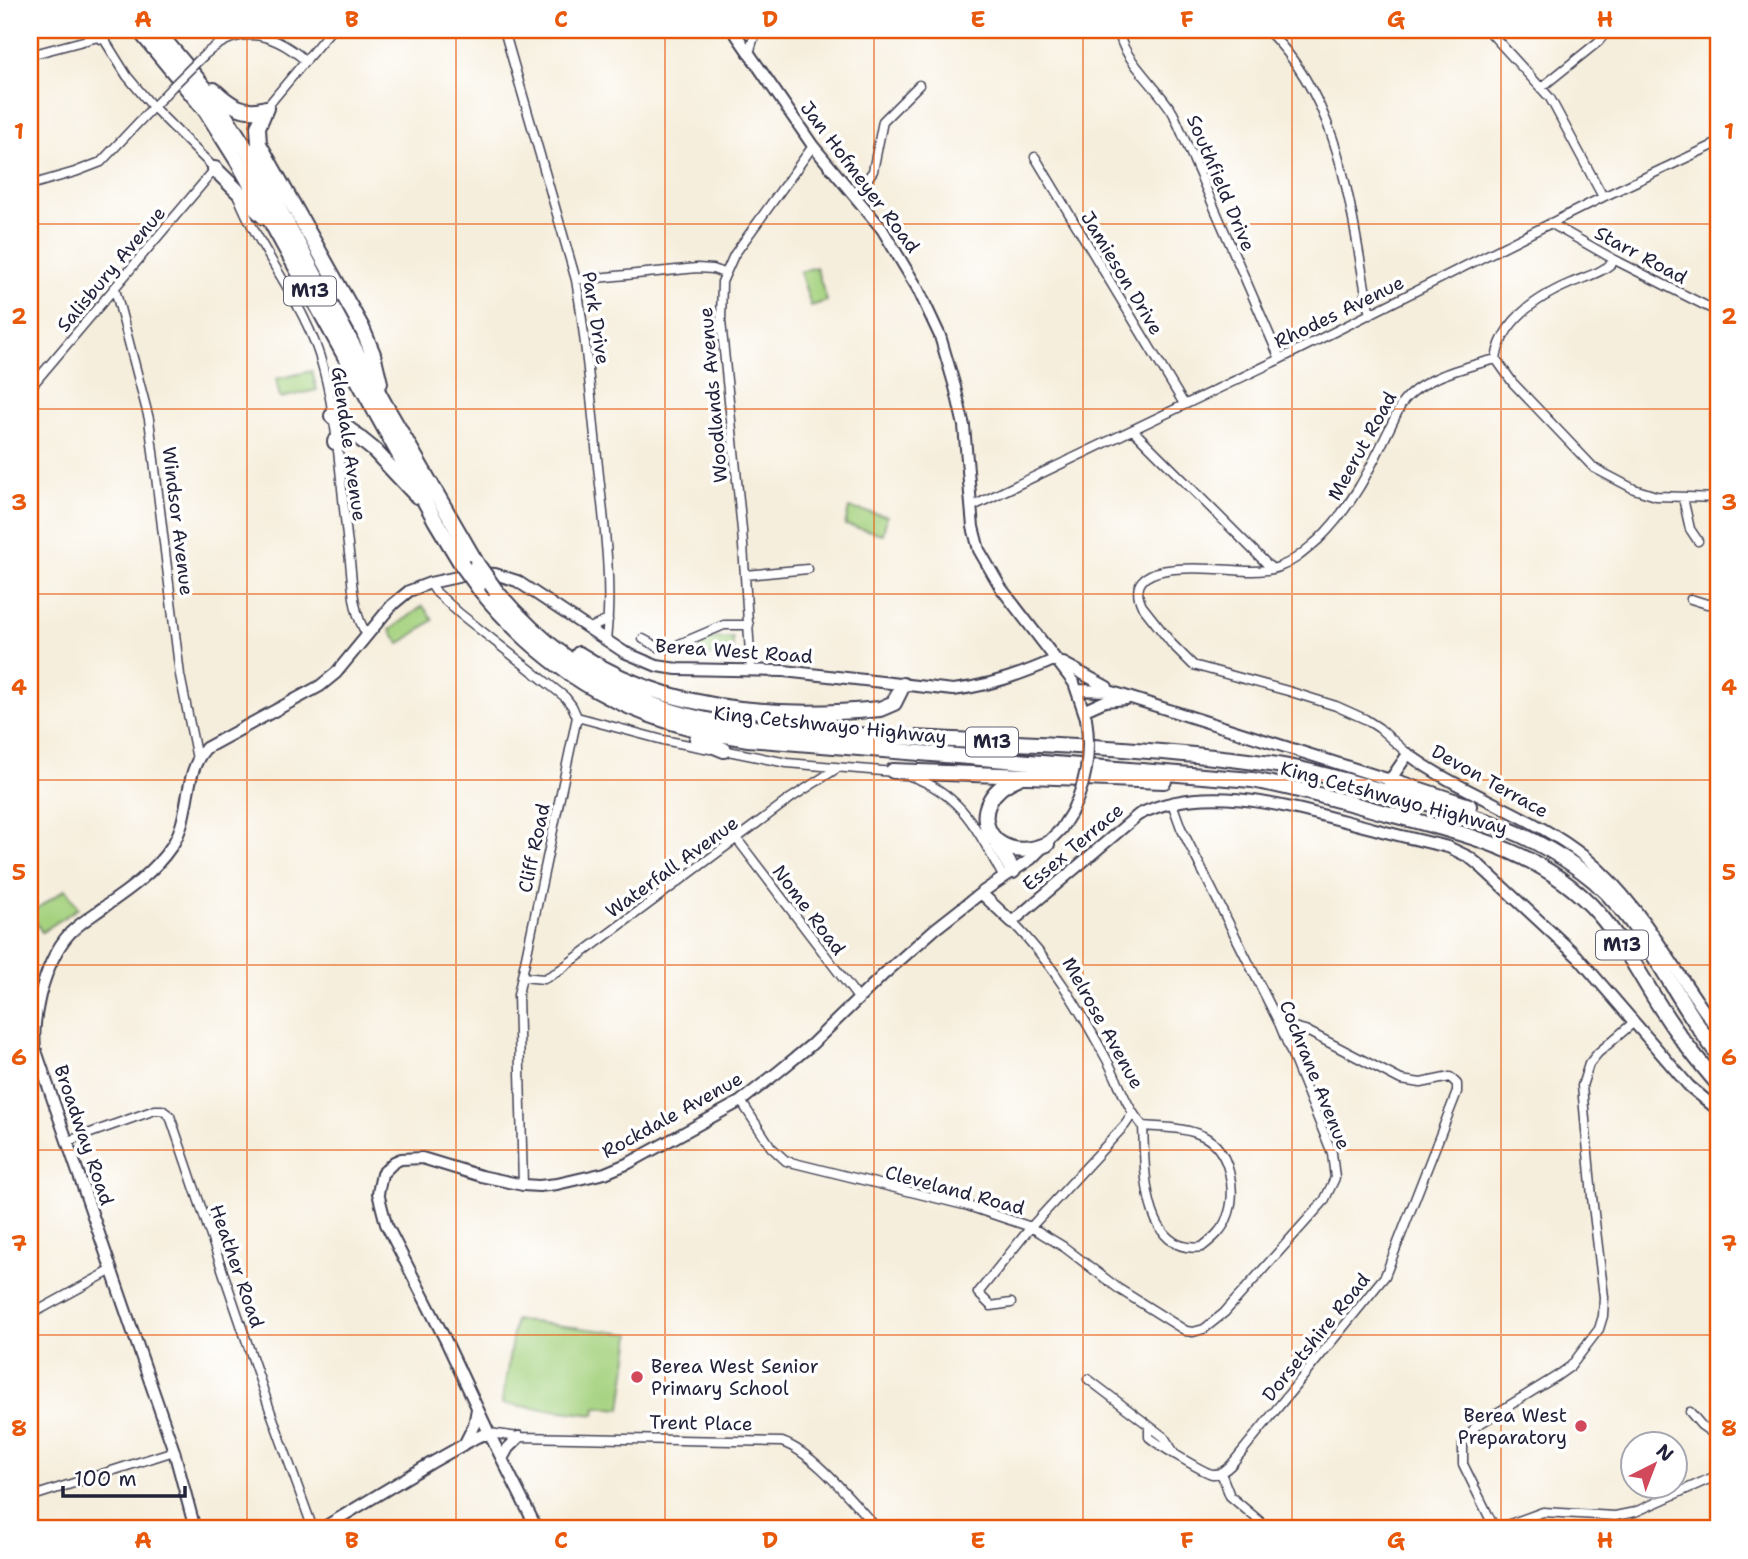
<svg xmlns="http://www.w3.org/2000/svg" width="1748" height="1559" font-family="'Shantell Sans',sans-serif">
<rect width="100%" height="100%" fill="#fff"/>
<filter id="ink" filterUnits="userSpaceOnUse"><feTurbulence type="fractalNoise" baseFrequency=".0143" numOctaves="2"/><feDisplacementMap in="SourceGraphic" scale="14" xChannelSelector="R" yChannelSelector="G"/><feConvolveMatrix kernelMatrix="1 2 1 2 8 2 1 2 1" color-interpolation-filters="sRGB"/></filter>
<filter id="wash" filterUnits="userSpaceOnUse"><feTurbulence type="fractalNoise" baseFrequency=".00686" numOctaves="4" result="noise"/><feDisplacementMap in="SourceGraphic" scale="28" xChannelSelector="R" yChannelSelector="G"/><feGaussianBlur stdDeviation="1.57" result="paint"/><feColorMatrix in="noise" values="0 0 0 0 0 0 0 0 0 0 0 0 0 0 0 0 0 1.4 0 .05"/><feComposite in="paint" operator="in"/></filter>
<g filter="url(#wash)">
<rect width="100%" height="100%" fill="#f6eedc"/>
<path fill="#a5d27f" stroke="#647a5d" stroke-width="2" d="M816 267 827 301 811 306 800 272Z
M312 371 317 390 280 398 276 379Z
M849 508 887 516 883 534 845 525Z
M423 606 433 620 400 644 390 630Z
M699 638H733V655H699Z
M66 889 78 908 42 932 30 913Z
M515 1320 631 1334 621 1409 596 1407 595 1415 502 1404Z"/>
</g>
<g filter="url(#ink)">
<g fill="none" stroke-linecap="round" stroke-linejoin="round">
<g stroke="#424153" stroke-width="11">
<path id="street" d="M504 30 576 280C586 339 591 397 597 457 603 517 613 579 606 640
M1120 30C1116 53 1163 92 1174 115L1280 359
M1267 30C1345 106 1350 214 1370 315
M1488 30 1550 98 1603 197
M749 53 756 30
M30 55 102 36 127 76 152 106 215 169 30 388
M199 60C235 24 269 29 306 61
M1542 87 1598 42 1608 30
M266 108 331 30
M1035 157 1184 404
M30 185 75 172 101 162 172 87
M238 196C262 256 307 305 323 368 339 426 341 492 349 553 353 581 351 610 367 635
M855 196 873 171 883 121 919 85
M1550 223 1615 260 1718 312
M576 280 697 268 713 269 724 273
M115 289 149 419 180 675 197 759
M1496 359 1513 383 1594 468 1634 489 1656 496 1718 498
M1496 359C1502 320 1538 297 1571 283 1587 276 1603 273 1615 260
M1133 430 1272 569
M1683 498 1690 529 1698 541
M971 507 1280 359 1603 197 1718 143
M745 575 808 569
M430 583 436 592 459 613 565 697 572 706 577 717 518 995 523 1185
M1691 599 1707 604 1718 603
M590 628 608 620
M643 639 658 647 670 648 724 625H749
M751 669 742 530 721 321 722 282 734 255 813 146
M577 717 663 740 710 749
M723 750 787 763 894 772
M1408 754 1379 728 1365 719 1336 706 1288 691 1193 665 1172 644 1142 606C1116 552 1231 572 1252 571 1261 571 1271 570 1279 567 1295 561 1305 551 1318 540 1359 500 1376 455 1401 405 1418 378 1466 367 1496 359
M910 776C963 794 978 832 1004 878
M737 839 858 998
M1012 922C1052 962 1080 1010 1107 1060 1119 1082 1126 1107 1143 1126
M522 977 544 979 557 972 791 798 836 769
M741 1101 771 1147 786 1161 968 1206 1031 1227 1064 1247 1119 1289 1186 1331 1193 1332 1204 1329 1224 1313 1324 1201 1335 1178 1332 1153 1279 1023 1181 828 1172 803
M1143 1126C1162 1128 1185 1127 1203 1136 1230 1149 1238 1193 1227 1218 1222 1231 1212 1239 1202 1247 1141 1256 1145 1163 1143 1126Z
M68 1141 155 1110H162L170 1116 270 1410 313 1529
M30 1295 37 1311
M1011 1303 991 1306 978 1293 1031 1227 1125 1125 1133 1113
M30 1315 112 1270
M1088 1379 1164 1437 1173 1451
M1717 1399 1718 1401
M1690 1412 1701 1425 1718 1437
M1149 1427V1437C1157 1444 1203 1472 1212 1474 1220 1475 1226 1470 1231 1465L1385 1276 1457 1092V1084L1450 1077 1421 1083 1401 1080 1305 1030 1279 1023
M489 1433 519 1437 782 1442C816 1454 853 1503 878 1529
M1221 1473 1230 1496 1269 1529
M30 1497 174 1451
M1495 1529 1463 1464V1443L1476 1426 1557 1376 1571 1366 1599 1329 1603 1316 1604 1297 1592 1197 1582 1086 1589 1064 1598 1053 1634 1022
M1496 1529 1543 1512 1615 1516 1635 1512 1718 1475"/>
</g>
<g stroke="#424153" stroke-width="14">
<path id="secondary" d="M733 30 813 146 882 229 918 289 940 336 955 387 964 426 973 527 979 550 1001 588 1074 683 1086 718
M1063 663 1107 687
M1078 690 1109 691 1390 780 1408 754C1463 795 1532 814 1586 858 1643 905 1674 972 1718 1030
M1085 710 1105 701 1126 699
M981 893 1012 922 1138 815C1209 778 1303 811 1375 829 1399 836 1424 841 1448 847L1469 857 1479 865 1578 957 1689 1086 1718 1110
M465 1443 474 1425 477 1409
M502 1459 508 1448 519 1437
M195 1529 174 1451 35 1048C33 1029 36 1013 40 995 46 973 54 950 70 933 80 923 93 915 104 907 129 890 154 872 171 847 192 818 182 774 206 748L320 686 336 673 392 605 409 591 430 583 476 573 495 574 517 581 624 652 657 666 677 669 784 671 953 690C990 686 1023 674 1056 659
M321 1529 431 1463 477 1437 489 1433
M537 1529 489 1433 445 1339 386 1224 378 1193 382 1174 394 1162 401 1159 422 1158 481 1176 523 1185 539 1186 557 1184 605 1173 629 1163 741 1101 778 1072 811 1045 884 974 935 929 981 893 1031 859 1061 829 1071 813"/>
</g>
<g stroke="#424153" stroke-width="18">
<path id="highway" d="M99 30 102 36
M139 30 206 111 238 162 435 520 462 565
M156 30 215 100 249 153 384 403 477 564
M214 90C230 105 244 115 266 108
M266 108 258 127 259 144 362 328 373 354 380 383
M215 169 264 217
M332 416 374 450 417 496
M335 442 346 433H354
M478 587C551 677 633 723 748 739L1252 780C1297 788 1342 801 1386 813 1464 834 1543 850 1599 914 1628 948 1647 989 1672 1025 1686 1046 1702 1065 1718 1084
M496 591C538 640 590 681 651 704 728 733 816 733 897 737 1019 744 1142 746 1263 763 1311 769 1359 785 1405 797 1474 816 1523 828 1582 871 1641 913 1673 998 1718 1054
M579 654C667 712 777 719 880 709L894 703 903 685
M697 739 724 750
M893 771 1164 781
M1018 778C959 801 988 870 1047 844
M1390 780 1469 806
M997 843 1013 871"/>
</g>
<use href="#street" stroke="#fff" stroke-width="8"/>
<use href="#secondary" stroke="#fff" stroke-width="10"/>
<use href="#highway" stroke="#fff" stroke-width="14"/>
<g stroke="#424153" stroke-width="11" stroke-linecap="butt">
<path id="street-bridge" d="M172 87 199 60"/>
</g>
<g stroke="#424153" stroke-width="14" stroke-linecap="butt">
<path id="secondary-bridge" d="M1071 813C1087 783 1091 751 1086 718"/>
</g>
<g stroke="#424153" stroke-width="18" stroke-linecap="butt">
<path id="highway-bridge" d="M477 564 496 591
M462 565 478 587"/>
</g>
<use href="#street-bridge" stroke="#fff" stroke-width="8"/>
<use href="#secondary-bridge" stroke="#fff" stroke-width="10"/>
<use href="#highway-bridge" stroke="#fff" stroke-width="14"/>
</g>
</g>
<path fill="none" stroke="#e8590c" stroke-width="2" stroke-opacity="0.55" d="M247 30V1529M456 30V1529M665 30V1529M874 30V1529M1083 30V1529M1292 30V1529M1501 30V1529M30 224H1718M30 409H1718M30 594H1718M30 780H1718M30 965H1718M30 1150H1718M30 1335H1718"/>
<g fill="#d1495b" stroke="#fff" stroke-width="2.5">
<circle cx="637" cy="1377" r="7"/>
<circle cx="1581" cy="1426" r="7"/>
</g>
<g text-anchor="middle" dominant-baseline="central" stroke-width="7" stroke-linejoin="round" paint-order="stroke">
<g fill="#fff" stroke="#646476" stroke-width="2">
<rect x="284" y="276.5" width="52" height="29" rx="5"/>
<rect x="966" y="727.5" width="52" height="29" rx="5"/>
<rect x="1596" y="930.5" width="52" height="29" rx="5"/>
</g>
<g font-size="18" font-weight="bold" fill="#22223b">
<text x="310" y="291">M13</text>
<text x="992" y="742">M13</text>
<text x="1622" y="945">M13</text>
</g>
<g font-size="19" fill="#22223b" stroke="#fff">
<text transform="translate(860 177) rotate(53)">Jan Hofmeyer Road</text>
<text transform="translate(1221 183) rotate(67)">Southfield Drive</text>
<text transform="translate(1641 255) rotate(28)">Starr Road</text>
<text transform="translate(111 269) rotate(-50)">Salisbury Avenue</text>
<text transform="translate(1122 273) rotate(59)">Jamieson Drive</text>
<text transform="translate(1339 312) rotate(-26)">Rhodes Avenue</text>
<text transform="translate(596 318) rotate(81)">Park Drive</text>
<text transform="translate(713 395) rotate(-95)">Woodlands Avenue</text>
<text transform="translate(349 444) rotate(82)">Glendale Avenue</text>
<text transform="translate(1362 446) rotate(-61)">Meerut Road</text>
<text transform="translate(178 521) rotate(83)">Windsor Avenue</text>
<text transform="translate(734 651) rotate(4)">Berea West Road</text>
<text transform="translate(830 725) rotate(6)">King Cetshwayo Highway</text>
<text transform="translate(1490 781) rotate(29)">Devon Terrace</text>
<text transform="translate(1394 798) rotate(15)">King Cetshwayo Highway</text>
<text transform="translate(1073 847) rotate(-40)">Essex Terrace</text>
<text transform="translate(534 848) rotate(-78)">Cliff Road</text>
<text transform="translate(672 867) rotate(-36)">Waterfall Avenue</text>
<text transform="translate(809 910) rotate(53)">Nome Road</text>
<text transform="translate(1103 1023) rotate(61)">Melrose Avenue</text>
<text transform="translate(1315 1075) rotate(68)">Cochrane Avenue</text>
<text transform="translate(672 1115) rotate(-29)">Rockdale Avenue</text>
<text transform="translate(84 1135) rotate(71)">Broadway Road</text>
<text transform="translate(955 1190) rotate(15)">Cleveland Road</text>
<text transform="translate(237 1266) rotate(71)">Heather Road</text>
<text transform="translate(1316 1337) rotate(-51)">Dorsetshire Road</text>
<text transform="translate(701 1423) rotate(1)">Trent Place</text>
</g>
<g font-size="19" fill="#22223b" stroke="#fff" text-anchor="start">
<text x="651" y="1366">Berea West Senior<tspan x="651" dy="22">Primary School</tspan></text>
<text x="1567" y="1415" text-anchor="end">Berea West<tspan x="1567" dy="22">Preparatory</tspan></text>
</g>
</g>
<rect width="1748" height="1559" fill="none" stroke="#fff" stroke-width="77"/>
<g transform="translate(1654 1465) rotate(42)"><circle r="33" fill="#ffffff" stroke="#a7a7b1" stroke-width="2"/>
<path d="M0-5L12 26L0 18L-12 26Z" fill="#d1495b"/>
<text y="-10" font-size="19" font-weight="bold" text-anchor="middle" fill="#22223b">N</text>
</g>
<path d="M63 1486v10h122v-10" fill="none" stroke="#22223b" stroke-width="3.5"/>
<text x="74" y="1486" font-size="21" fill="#22223b" stroke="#ffffff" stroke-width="5" paint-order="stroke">100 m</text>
<rect x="38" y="38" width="1672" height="1482" fill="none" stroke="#e8590c" stroke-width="2.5"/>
<g font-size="23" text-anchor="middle" font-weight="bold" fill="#e8590c">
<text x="143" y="27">A</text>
<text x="352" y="27">B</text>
<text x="561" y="27">C</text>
<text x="770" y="27">D</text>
<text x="978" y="27">E</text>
<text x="1187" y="27">F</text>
<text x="1396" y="27">G</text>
<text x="1605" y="27">H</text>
<text x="19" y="139">1</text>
<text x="1729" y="139">1</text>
<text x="19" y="324">2</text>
<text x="1729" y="324">2</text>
<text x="19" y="510">3</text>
<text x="1729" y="510">3</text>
<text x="19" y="695">4</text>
<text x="1729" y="695">4</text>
<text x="19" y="880">5</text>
<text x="1729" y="880">5</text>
<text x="19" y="1065">6</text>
<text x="1729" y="1065">6</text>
<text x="19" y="1251">7</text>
<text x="1729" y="1251">7</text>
<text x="19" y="1436">8</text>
<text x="1729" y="1436">8</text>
<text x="143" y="1548">A</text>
<text x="352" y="1548">B</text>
<text x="561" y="1548">C</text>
<text x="770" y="1548">D</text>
<text x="978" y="1548">E</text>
<text x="1187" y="1548">F</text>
<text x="1396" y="1548">G</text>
<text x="1605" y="1548">H</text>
</g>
</svg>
